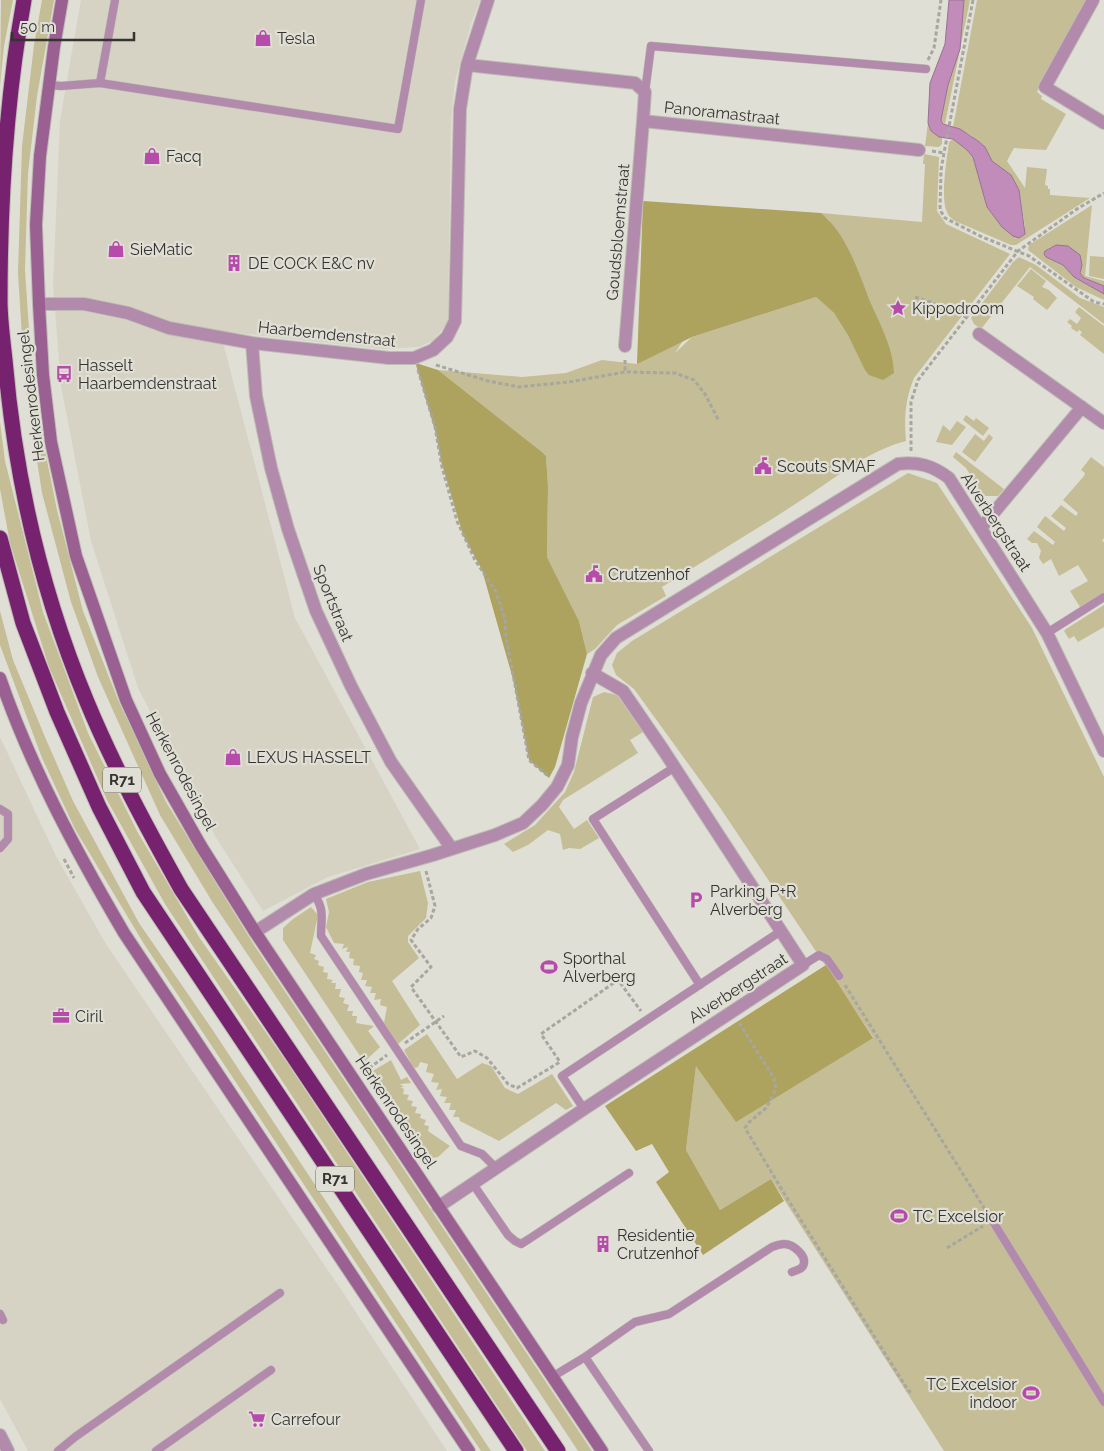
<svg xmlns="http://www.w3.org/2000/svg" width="1104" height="1451" font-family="Raleway,sans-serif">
<rect width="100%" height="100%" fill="#e0dfd6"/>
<path fill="#d6d3c4" d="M81 0H480L471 24 455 81 451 122 448 322 434 340 419 347 383 349 220 331 295 618 420 849 328 877 263 911 215 836 138 688 91 541 61 386 53 285 60 120Z
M0 737 56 856 106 944 340 1288 447 1451H28L0 1399Z"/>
<path fill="#c4bd96" d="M1 0H13L4 46 0 86Z
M42 0H54L37 96 28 173 25 270 31 359 44 446 57 510 83 611 118 700 166 802 254 945 592 1451H578L390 1166 213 903 160 815 98 677 71 602 42 493 25 384 18 273 22 146 34 45Z
M964 0H970L945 124 941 120 948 85 960 49Z
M977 0H1088L1037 92 1042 96 1041 99 1066 114 1046 150 1014 148 1007 161 1025 188 1027 167 1047 169 1045 185 1048 186V189H1050V195L1090 198 1016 245H1011L955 221C951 218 948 216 947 212 940 198 947 158 949 142L953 139 967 150 973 157 987 207 1002 227H1025L1019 190 1011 175 992 161 985 147 978 141 969 134 953 127Z
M928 123 931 131 942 138V144L939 147 925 146Z
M924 154 939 157 937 211 946 224 1010 254 914 378C905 400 904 418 906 441 868 451 841 474 809 495 761 527 711 556 662 587L666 596 617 625 595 649 587 654 579 621 547 557 548 486 546 456 542 452 438 370 522 377 566 373 602 360 637 364 691 328 675 353 692 337 816 297 834 313 849 337 829 220 821 213 922 222 925 164H923Z
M1092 205 1085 276 1104 281V286L1084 278 1080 272 1082 265 1056 245 1049 248 1044 253 1046 257 1063 265 1074 277 1104 294V300L1076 287 1028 250 1029 245Z
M1090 256 1104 257V279L1089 276Z
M1019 257 1036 265 1080 298 1104 307V324L1030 267 981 329 974 324 971 318 1013 262Z
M1031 269 1046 281 1042 287 1049 290 1057 298 1047 310 1033 299 1034 297 1017 286Z
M1079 307 1104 326V354L1080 335 1082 332 1079 330 1077 332 1071 328 1072 326 1067 322 1070 319 1077 324 1081 318 1075 312Z
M966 415 974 421 976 418 989 428 983 436 963 420Z
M957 421 966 427 952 445 936 442 943 425 950 431Z
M0 422 5 461 43 612 88 733 137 831 199 937 288 1064 545 1451H527L165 904 107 800 49 667 10 543 0 489Z
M975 434 984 441 989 434 993 438 975 462 962 452Z
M956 452 1004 489 998 496H983L966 468 953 457Z
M1091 457 1104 467V538L1102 541 1104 542V592L1080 607 1070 591 1088 581 1078 565 1059 576 1051 559 1043 564 1039 558 1041 551 1037 543H1032L1027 539 1034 531 1053 545 1055 542 1037 527 1045 516 1064 531 1066 528 1051 516 1061 505 1076 516 1078 513 1063 500 1084 476 1085 473 1081 470Z
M908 473 937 483 1032 628 1104 777V1451H944L771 1179 720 1210 686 1150 696 1066 873 1037 721 809 634 689 616 675 612 665 617 653 632 641Z
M1104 605V627L1078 642 1074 636 1069 639 1064 631 1066 629Z
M0 611 13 660 45 737 73 801 139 923 212 1029 491 1451H481L144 944 75 829 42 758 0 645Z
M604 692 617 695 643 732 630 740 638 753 563 800 559 807 574 829 587 820 599 838 580 849 569 848 563 850 560 834 548 830 528 845 513 852 504 844 535 825 565 792 574 772 593 697Z
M420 871 428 903 426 918 408 936V942L419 958 392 981 420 1025 398 1044 384 1023 387 1007 380 1005 381 999 374 1000 376 993H370L372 987 365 986 367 980H361L363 973 359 972 360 966 353 965 354 959 349 958 350 952H346L348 947 342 949 344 944 334 943 326 927 329 912 326 899 368 882Z
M311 907 318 915 310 953 316 955 314 959 319 961 318 965 324 967 323 972 328 973 327 979 333 980 331 983H336L335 989H341L339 997 345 998 343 1003 349 1005 347 1011H353L352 1016H357L356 1023 374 1026 368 1031 380 1047 364 1062 283 940V928L293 919Z
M427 1034 457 1079 482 1063 491 1066 505 1088 518 1094 552 1074 573 1106 566 1110 556 1103 499 1141 460 1121 459 1117H453L456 1110H449L451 1103H444L447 1097 440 1096 442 1089 436 1090 439 1083 431 1082 434 1074 426 1072 428 1064 420 1062 418 1067 415 1068 412 1065 404 1050Z
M391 1060 401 1080 407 1077 411 1083 400 1084 404 1087H400L404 1089 403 1094 409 1095 407 1100 413 1101 411 1106 417 1107 415 1113 421 1114 420 1118 426 1120 424 1125 429 1126 428 1131 450 1146 438 1157 427 1159 371 1072Z"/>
<path fill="#ada25e" d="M643 201 821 213C847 234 859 274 871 304 881 326 893 348 894 373L883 380 869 375 865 370 849 337 834 313 816 297 692 337 637 364Z
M414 358 419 364 438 370 542 452 546 456 548 486 547 557 579 621 587 654 555 767 549 778 529 760 513 679 482 570 463 535 441 461 436 434Z
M826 965 873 1038 736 1122 696 1066 686 1150 720 1210 771 1179 784 1201 703 1255 656 1182 669 1172 652 1144 636 1151 605 1106Z"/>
<path fill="#c18cba" stroke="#977291" d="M949 0H964L960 49 948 85 941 120 943 124 960 129 978 141 985 147 992 161 1011 175 1019 190 1025 234 1019 238 1013 236 1002 227 987 207 973 157 967 150 953 139 939 137 931 131 928 123 930 83 945 44Z
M1056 245 1068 246 1080 255 1082 265 1080 273 1084 278 1104 286V294L1074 277 1063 265 1046 257 1044 254 1045 251Z"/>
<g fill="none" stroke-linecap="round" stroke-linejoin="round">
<g stroke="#bebdb5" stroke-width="9">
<path id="lane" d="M100 83 398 129 421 0
M49 85 61 86 100 83 115 0
M645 92 651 46 926 69
M1047 633 1104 597
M675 767 593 819 700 985
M0 809 8 814V839L0 848
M314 894C325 911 321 916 321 936L461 1146 482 1154 496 1168
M803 965 819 955 827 959 839 976
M584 1109 562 1076 781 931
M473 1184 508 1235 515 1241 521 1244 529 1239 629 1173
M992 1220 1104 1402
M0 1314 3 1320
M585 1357 649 1451
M552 1377 585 1357 635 1322 669 1314 772 1247C775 1246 780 1244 784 1244 793 1244 808 1256 803 1266 801 1270 796 1270 792 1272
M58 1451 75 1437 280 1293
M156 1451 271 1370"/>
</g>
<g stroke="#bebdb5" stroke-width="14">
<path id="street" d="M1093 0 1045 87 1104 123
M467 65 635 83 645 92 643 121 919 150
M39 304H84L128 313 169 328 252 343 389 358H414L433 350 447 337 455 321 460 109 467 65 488 0
M979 334 1104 423
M252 343 256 396 271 468 288 529 316 611 351 686 391 762 452 849
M625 346 643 121
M981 528 1082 407
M255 932 314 894 366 874 433 855 495 835 523 823 542 805 557 787 568 765 572 737 581 703 601 655 616 638 898 464C918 461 933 466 949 478L1047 633 1104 751
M438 1207 584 1109 803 965 664 751 623 691 592 673
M0 1435 8 1451"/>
</g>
<g stroke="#bebdb5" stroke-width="14">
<path id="secondary" d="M62 0 54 47 40 156 36 225 39 304 43 375 51 442 76 556 126 700 160 774 201 846 255 932 602 1451
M0 678C31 768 76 851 124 933L469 1451"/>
</g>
<g stroke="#bebdb5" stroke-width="17">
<path id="highway" d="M24 0C6 100 0 199 0 300 0 320 3 341 5 360 15 477 42 594 87 702 114 767 147 828 181 889L558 1451
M0 538 23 623 57 712 99 807 143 892 516 1451"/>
</g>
<path stroke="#a7a69f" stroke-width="3" stroke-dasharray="4 2.5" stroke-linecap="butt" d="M973 0 944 153 941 170 940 210 945 218 980 236 1029 256 1094 302 1104 304
M928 60 934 48 941 0
M932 151 944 153
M915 297 930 302 966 317
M625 360V372
M436 365 488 381 519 387 569 382 625 372 675 373 694 380 705 394 719 421
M418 370 435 427 442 467 457 521 475 560 496 592 505 619 506 637 529 760 548 776
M911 451V402L918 380 1018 251 1077 209 1104 193
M64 859 74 878
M426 871 435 906 431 918 418 929 411 940 431 967 411 987 461 1057 475 1051 487 1058 508 1084 517 1088 560 1062 541 1034 618 980 641 1011
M845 985 986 1211
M739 1023 774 1078 776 1089 766 1108 748 1123 745 1128 787 1198 908 1390 912 1394
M405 1043 444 1016
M364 1072 387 1055
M947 1248 983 1226"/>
<use href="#lane" stroke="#b28aac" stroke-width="8"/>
<use href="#street" stroke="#b28aac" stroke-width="12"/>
<use href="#secondary" stroke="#9a6092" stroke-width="12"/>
<use href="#highway" stroke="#76226f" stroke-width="15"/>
</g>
<defs>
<g id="shop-bare" transform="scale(1.35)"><path d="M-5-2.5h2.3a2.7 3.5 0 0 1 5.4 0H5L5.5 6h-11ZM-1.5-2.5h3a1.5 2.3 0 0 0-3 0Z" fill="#b64bab" stroke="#e0dfd6" stroke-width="2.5" paint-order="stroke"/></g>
<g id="building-bare" transform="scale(1.35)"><path d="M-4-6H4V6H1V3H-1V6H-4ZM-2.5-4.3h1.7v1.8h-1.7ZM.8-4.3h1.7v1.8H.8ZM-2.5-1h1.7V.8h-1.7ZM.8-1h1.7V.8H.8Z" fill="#b64bab" stroke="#e0dfd6" stroke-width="2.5" paint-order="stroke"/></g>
<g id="sight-bare" transform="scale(1.35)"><path d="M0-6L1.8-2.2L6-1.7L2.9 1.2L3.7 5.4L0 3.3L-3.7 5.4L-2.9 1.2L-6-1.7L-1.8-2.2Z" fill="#b64bab" stroke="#e0dfd6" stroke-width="2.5" paint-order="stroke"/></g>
<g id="bus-bare" transform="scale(1.35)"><path d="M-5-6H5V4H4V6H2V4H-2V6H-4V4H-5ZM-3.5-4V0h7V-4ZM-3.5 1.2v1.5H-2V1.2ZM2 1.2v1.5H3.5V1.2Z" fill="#b64bab" stroke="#e0dfd6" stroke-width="2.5" paint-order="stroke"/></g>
<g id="civic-bare" transform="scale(1.35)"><path d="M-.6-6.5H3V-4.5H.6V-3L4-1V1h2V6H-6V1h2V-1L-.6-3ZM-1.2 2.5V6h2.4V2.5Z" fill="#b64bab" stroke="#e0dfd6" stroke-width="2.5" paint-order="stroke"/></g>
<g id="parking-bare" transform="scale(1.35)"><path d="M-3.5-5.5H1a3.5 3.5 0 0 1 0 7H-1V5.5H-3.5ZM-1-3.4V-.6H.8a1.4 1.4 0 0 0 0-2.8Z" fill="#b64bab" stroke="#e0dfd6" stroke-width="2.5" paint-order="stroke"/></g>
<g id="stadium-bare" transform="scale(1.35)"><path d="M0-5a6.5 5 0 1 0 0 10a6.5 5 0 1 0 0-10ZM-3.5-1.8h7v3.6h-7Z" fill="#b64bab" stroke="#e0dfd6" stroke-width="2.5" paint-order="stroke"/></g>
<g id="office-bare" transform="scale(1.35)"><path d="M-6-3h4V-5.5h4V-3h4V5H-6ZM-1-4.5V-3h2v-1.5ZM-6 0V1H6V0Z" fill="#b64bab" stroke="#e0dfd6" stroke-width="2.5" paint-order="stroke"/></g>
<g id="supermarket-bare" transform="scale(1.35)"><path d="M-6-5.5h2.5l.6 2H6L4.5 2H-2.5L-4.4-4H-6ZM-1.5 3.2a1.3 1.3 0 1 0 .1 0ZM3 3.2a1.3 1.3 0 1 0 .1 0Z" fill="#b64bab" stroke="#e0dfd6" stroke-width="2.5" paint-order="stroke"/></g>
</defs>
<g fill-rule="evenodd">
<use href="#shop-bare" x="263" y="38"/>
<use href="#shop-bare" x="152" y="156"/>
<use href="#shop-bare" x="116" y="249"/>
<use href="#building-bare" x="234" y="263"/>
<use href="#sight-bare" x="898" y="308"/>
<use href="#bus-bare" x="64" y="374"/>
<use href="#civic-bare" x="763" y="466"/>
<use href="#civic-bare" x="594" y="574"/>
<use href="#shop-bare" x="233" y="757"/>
<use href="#parking-bare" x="696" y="900"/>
<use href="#stadium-bare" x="549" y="967"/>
<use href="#office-bare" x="61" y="1016"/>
<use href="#stadium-bare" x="899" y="1216"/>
<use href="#building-bare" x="603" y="1244"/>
<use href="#stadium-bare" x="1031" y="1393"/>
<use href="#supermarket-bare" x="257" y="1419"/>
</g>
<g text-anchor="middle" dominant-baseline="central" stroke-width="4.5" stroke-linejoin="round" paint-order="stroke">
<g fill="#e0dfd6" stroke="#686762" stroke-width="1">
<rect x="103" y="767.5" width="38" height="25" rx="4"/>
<rect x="316" y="1166.5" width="38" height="25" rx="4"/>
</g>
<g font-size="15" font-weight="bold" fill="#353431">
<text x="122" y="780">R71</text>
<text x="335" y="1179">R71</text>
</g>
<g font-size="16" fill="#353431" stroke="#e0dfd6" text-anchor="start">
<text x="277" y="38">Tesla</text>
<text x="166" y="156">Facq</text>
<text x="130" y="249">SieMatic</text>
<text x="248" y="263">DE COCK E&amp;C nv</text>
<text x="912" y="308">Kippodroom</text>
<text x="78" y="365">Hasselt<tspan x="78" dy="18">Haarbemdenstraat</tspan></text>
<text x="777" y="466">Scouts SMAF</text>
<text x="608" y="574">Crutzenhof</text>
<text x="247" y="757">LEXUS HASSELT</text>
<text x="710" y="891">Parking P+R<tspan x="710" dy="18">Alverberg</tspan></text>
<text x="563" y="958">Sporthal<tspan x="563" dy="18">Alverberg</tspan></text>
<text x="75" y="1016">Ciril</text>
<text x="913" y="1216">TC Excelsior</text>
<text x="617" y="1235">Residentie<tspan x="617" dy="18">Crutzenhof</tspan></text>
<text x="1017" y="1384" text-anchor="end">TC Excelsior<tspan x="1017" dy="18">indoor</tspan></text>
<text x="271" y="1419">Carrefour</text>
</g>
<g font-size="16" fill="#353431" stroke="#e0dfd6">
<text transform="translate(722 113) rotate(6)">Panoramastraat</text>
<text transform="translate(618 232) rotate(-85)">Goudsbloemstraat</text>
<text transform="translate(327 334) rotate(6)">Haarbemdenstraat</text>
<text transform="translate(31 396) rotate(-97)">Herkenrodesingel</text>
<text transform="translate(996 522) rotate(57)">Alverbergstraat</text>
<text transform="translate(333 603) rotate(68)">Sportstraat</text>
<text transform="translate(181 771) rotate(62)">Herkenrodesingel</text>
<text transform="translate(738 988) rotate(-33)">Alverbergstraat</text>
<text transform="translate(396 1112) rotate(56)">Herkenrodesingel</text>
</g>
</g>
<path d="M12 32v8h122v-8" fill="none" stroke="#353431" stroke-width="2.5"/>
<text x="20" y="32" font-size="15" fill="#353431" stroke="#e0dfd6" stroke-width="4" paint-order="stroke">50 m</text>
</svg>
